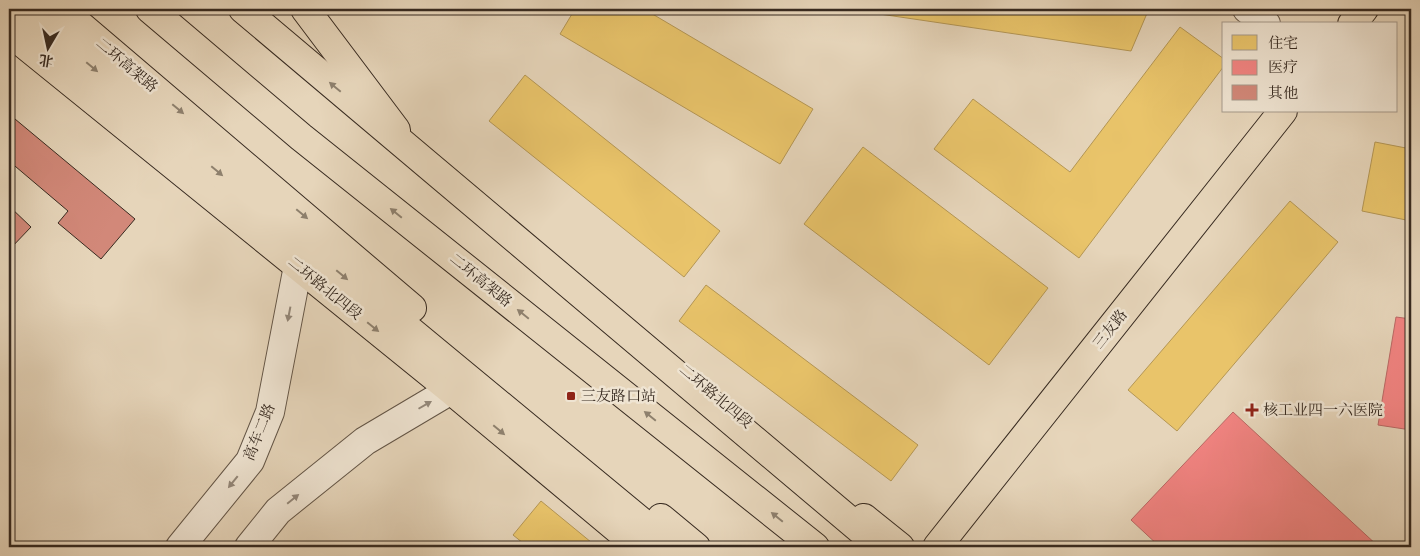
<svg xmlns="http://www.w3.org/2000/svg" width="1420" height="556" font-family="'IM FELL Great Primer','Noto Serif SC',serif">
<rect width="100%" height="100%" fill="#e6d5ba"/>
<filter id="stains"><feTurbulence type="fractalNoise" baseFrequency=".004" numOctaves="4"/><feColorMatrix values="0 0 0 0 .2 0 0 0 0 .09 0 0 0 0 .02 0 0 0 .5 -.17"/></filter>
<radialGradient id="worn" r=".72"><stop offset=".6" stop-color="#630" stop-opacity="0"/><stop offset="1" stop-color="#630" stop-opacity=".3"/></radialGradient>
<path fill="#e9c46a" stroke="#b49654" d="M575 9H644L813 109 780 164 560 34Z
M866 9H1136L1148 11 1131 51 866 12Z
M1180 27 1224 59V66L1079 258 934 149 973 99 1070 172Z
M525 75 720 231 684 277 489 121Z
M1375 142 1411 149V221L1362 211Z
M863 147 1048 288 989 365 804 224Z
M1290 201 1338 242 1177 431 1128 390Z
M706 285 918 445 891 481 679 321Z
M541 501 597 547H528L513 535Z"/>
<path fill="#f28482" stroke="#ba6965" d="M1396 317 1411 319V430L1378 425Z
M1233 412 1379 547H1160L1131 520Z"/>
<path fill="#d28879" stroke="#372a20" d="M9 114 135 219 101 259 58 223 68 211 9 161Z
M9 206 31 227 9 250Z"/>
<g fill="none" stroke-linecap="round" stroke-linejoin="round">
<g stroke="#635546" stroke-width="30">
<path id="minor" d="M1247 9 1266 24
M180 547 250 461 270 412 298 266
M249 547 278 511 365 441 451 390"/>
</g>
<g stroke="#372a20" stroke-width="30">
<path id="major" d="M305 9 396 130
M1352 24 1364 9
M9 32 451 390 639 547
M864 518 900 547
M937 547 1283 111"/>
</g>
<g stroke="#372a20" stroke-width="30">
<path id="highway" d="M21 9 672 547
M61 9 412 308
M150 9 301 137 815 547
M243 9 881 547
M661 518 696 547"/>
</g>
<use href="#minor" stroke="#efe4d2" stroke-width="28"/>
<use href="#major" stroke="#e6d5ba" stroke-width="28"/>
<use href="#highway" stroke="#e6d5ba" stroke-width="28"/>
</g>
<defs><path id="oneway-solid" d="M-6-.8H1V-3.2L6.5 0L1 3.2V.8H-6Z" transform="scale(1.25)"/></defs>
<g fill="#8e806d">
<use href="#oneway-solid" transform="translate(92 67) rotate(40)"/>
<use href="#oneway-solid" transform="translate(335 87) rotate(-140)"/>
<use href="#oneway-solid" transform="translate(178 109) rotate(40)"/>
<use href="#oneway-solid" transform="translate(217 171) rotate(40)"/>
<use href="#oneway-solid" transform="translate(396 213) rotate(-141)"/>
<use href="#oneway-solid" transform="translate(302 214) rotate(40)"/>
<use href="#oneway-solid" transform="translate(342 275) rotate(40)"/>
<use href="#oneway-solid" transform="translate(523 314) rotate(-141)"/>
<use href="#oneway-solid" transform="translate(373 327) rotate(39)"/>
<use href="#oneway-solid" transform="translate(650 416) rotate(-141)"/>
<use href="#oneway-solid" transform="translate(499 430) rotate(40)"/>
<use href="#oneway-solid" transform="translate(777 517) rotate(-141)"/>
</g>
<g fill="#938779">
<use href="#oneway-solid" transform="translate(289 314) rotate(101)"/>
<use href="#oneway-solid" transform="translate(425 405) rotate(-30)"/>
<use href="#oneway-solid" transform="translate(233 482) rotate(129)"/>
<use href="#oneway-solid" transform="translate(293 499) rotate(-39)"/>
</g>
<g fill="#8f2418" stroke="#efe4d2" stroke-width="2">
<rect x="566" y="391" width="10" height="10" rx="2.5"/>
<path d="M1249.5 402.5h5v5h5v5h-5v5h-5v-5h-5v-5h5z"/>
</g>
<g text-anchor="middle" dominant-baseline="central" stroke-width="5" stroke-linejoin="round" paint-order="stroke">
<g font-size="15" fill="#372a20" stroke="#efe4d2">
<text transform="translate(127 65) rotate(40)">二环高架路</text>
<text transform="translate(481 280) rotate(39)">二环高架路</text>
<text transform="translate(325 288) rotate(39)">二环路北四段</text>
<text transform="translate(1110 329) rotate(-52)">三友路</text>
<text transform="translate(716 396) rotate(40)">二环路北四段</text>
<text transform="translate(259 432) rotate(-68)">高车二路</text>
</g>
<g font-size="15" fill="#372a20" stroke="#efe4d2" text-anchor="start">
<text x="581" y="396">三友路口站</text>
<text x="1263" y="410">核工业四一六医院</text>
</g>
</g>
<rect width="1420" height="556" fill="none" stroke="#e6d5ba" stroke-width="30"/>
<rect x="10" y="10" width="1400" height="536" fill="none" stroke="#372a20" stroke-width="2.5"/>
<rect x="15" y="15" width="1390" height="526" fill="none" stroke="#372a20"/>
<rect x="1222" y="22" width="175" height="90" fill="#efe4d2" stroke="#a59a8b"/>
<rect x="1232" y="35" width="25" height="15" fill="#e9c46a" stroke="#a59a8b"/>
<text x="1268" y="48" font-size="15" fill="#372a20">住宅</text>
<rect x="1232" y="60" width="25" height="15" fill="#f28482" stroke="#a59a8b"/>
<text x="1268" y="72" font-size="15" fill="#372a20">医疗</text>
<rect x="1232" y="85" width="25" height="15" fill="#d28879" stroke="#a59a8b"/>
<text x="1268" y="98" font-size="15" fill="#372a20">其他</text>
<g transform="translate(48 48) rotate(189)" stroke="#efe4d2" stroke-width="4" paint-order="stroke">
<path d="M0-4L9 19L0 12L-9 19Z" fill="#372a20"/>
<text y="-8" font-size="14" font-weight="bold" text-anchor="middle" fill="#372a20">北</text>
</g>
<rect width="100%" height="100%" filter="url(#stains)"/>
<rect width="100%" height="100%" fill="url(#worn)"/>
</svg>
